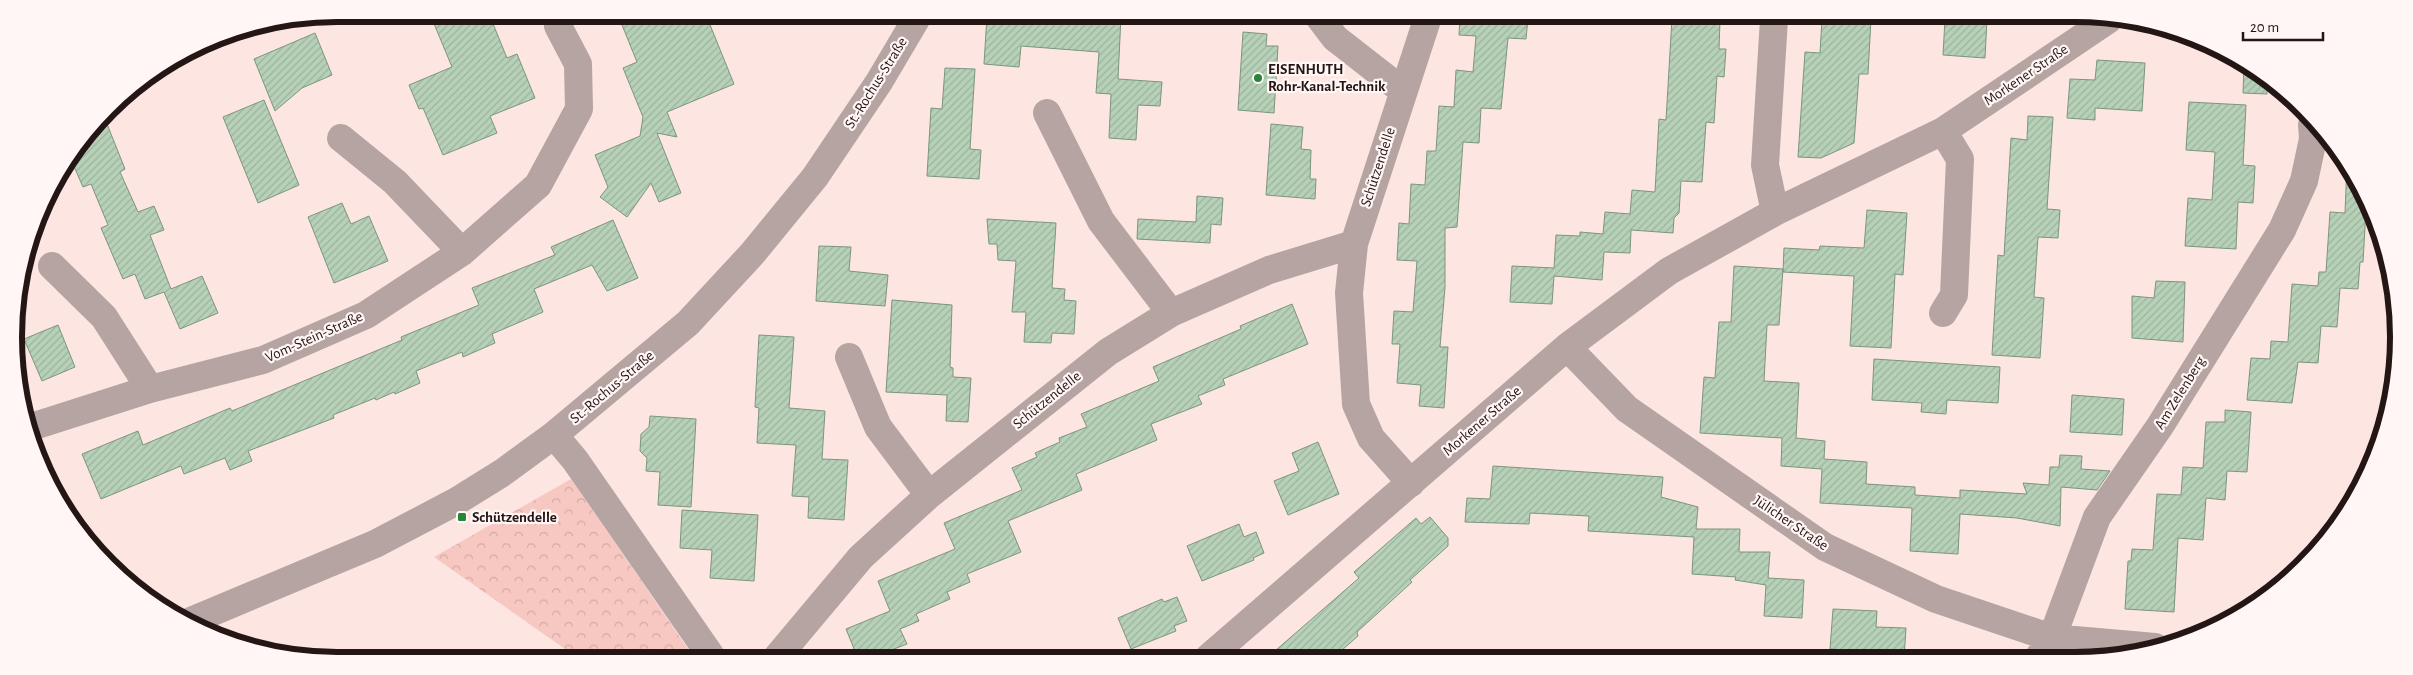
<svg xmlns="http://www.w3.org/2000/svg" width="2413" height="675" font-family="'Alegreya Sans',sans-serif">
<defs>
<pattern id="forest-crowns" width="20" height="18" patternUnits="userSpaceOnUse" patternTransform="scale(1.25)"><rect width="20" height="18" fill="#f7c7c1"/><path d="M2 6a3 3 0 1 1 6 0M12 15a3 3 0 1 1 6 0" fill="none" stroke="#d4aaa5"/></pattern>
<pattern id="building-hatch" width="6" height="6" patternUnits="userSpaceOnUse" patternTransform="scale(1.25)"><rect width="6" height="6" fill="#b6d1b8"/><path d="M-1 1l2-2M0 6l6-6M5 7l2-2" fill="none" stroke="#9cb39d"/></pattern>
</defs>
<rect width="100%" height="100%" fill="#fde5e2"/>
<path fill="url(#forest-crowns)" d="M571 479 693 656H575L434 557Z"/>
<path fill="url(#building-hatch)" stroke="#7c957d" d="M430 14H489L507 58 517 54 535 98 490 116 497 133 443 155 423 108 419 109 409 85 452 67Z
M618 15H706L734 84 667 112 677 137 657 133 681 193 659 202 651 183 627 217 600 197 608 187 595 155 640 136 643 117 623 68 637 62Z
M987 16H1121L1118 79 1162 82 1160 106 1138 105 1136 140 1109 138 1111 94 1096 93 1099 52 1021 46 1019 67 984 64Z
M1460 18H1528L1526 39 1508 38 1501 109 1481 108 1479 143 1463 142 1457 227 1445 228V287L1440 347H1448L1444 408 1419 406 1421 385 1397 383 1400 344H1392L1394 311 1413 312 1417 261 1397 260 1399 223 1409 224 1411 184 1425 185 1427 151H1436L1439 106 1454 107 1456 70 1473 72 1476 36 1459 35Z
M1672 18 1720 20 1719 49H1726L1724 77 1717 76 1714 123 1706 122 1702 182 1681 181 1679 213 1674 218 1673 233 1631 230 1630 253 1604 252 1602 280 1554 276 1552 304 1510 302 1512 266 1554 268 1556 235 1580 236V232L1603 234 1605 212 1630 214 1632 190 1655 192 1659 119 1666 120Z
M1822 19H1871L1868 74H1859L1854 143 1821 158 1798 157 1805 52 1820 53Z
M1945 19H1987L1985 58 1943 55Z
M1243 32 1267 34 1266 46H1278L1274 113 1238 110Z
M315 33 332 75 302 88 275 111 254 59Z
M2097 60 2145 63 2142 111 2095 108V120L2067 118 2070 79 2095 80Z
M2244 64 2255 68 2267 80V94L2243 93Z
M945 68 975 69 970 149 981 150 979 179 927 176 931 108 942 109Z
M264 100 299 185 258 203 223 117Z
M2189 102 2246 105 2243 165 2255 166 2253 203 2238 202 2236 249 2185 246 2188 198 2212 200 2215 152 2186 150Z
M2028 116 2053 117 2047 209 2060 210 2058 238 2038 237 2034 297 2044 298 2040 358 1992 355 1998 255 2004 256 2011 138 2027 140Z
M105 119 125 169 120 172 138 212 154 206 164 230 150 235 171 289 202 276 218 313 180 329 164 292 145 299 135 274 123 279 101 228 108 225 91 184 83 187 72 162Z
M1271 124 1303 127 1301 149 1311 150 1310 179H1316L1315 199 1266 195Z
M2347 163 2366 210 2363 262H2360L2358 289 2340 288 2337 327 2321 326 2318 363 2298 362 2292 403 2247 400 2251 358 2270 359 2271 341 2288 342 2292 284 2318 286 2319 272H2326L2330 212 2345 213Z
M1197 196 1223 198 1221 225 1211 224 1210 243 1137 239 1138 219 1196 222Z
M342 203 351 224 369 216 388 261 334 283 308 217Z
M1867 210 1907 213 1903 275 1895 274 1891 348 1850 346 1854 276 1783 272 1784 248 1819 250 1820 246 1864 248Z
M987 219 1056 223 1052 288 1065 289 1064 300 1076 301 1074 334 1052 333 1051 343 1024 342 1026 312H1012L1016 261 998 260 997 244H989Z
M613 220 638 278 607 291 592 265 534 289 543 312 492 334 495 343 463 357 462 352 416 371 420 383 395 394 394 392 376 400 375 398 333 415 334 418 248 451 252 461 230 470 225 458 184 474 181 466 101 499 82 454 138 431 143 445 230 408 232 411 402 340 401 337 479 305 472 288 555 255 551 247Z
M819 246 851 247 849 271 888 275 885 306 816 301Z
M1734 266 1783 269 1779 325H1767L1764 381 1799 383 1796 438 1825 441 1824 459 1867 462 1866 484 1915 487V495L1960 498V490L2027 494 2023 483 2049 485 2050 467H2059L2060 455 2082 456 2081 469 2110 471 2097 490 2061 487 2060 526 2017 518 1960 514 1958 554 1910 551 1912 508 1820 503 1822 469 1781 466 1782 438 1700 433 1704 377 1715 378 1719 322H1731Z
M2156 281 2185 282 2183 342 2132 338V296L2154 298Z
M892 300 952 305 950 367 953 368V377L971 378 968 422 946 421 947 395 886 392Z
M1292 304 1308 344 1223 379 1225 385 1198 396 1202 404 1151 424 1157 440 1076 474 1082 490 1008 521 1021 552 967 574 970 582 947 592 950 599 916 614 919 621 900 629 907 644 876 656H857L846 629 890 611 878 581 955 549 944 523 1022 490 1012 468 1037 457 1035 453 1060 442 1059 438 1087 427 1081 414 1159 381 1153 367 1241 329 1240 326Z
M58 325 75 367 42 381 24 339Z
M759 335 794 337 789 408 825 411 822 459 848 460 844 520 808 518 809 497 792 496 796 445 757 443 759 408 755 407Z
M1874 359 2000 367 1998 403 1947 400 1946 414 1921 412 1922 403 1872 400Z
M2072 395 2124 399 2122 435 2070 432Z
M2225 410 2251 412 2247 472 2227 471 2225 500 2206 498 2203 540 2178 538 2174 612 2125 609 2128 561H2131L2132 549 2153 550 2157 494 2181 495 2183 467 2203 468 2206 422H2225Z
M650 416 696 419 691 507 658 505 660 472 646 471 647 458 640 451 641 434 649 427Z
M1318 442 1339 494 1288 515 1274 481 1299 471 1292 453Z
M1493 466 1663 477 1661 497 1698 507 1696 529H1740L1739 552H1770L1768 578 1804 580 1802 618 1764 616 1766 585 1735 580 1736 577 1692 574 1694 537 1588 531 1589 516 1530 513 1529 524 1465 522 1467 498 1490 499Z
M682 510 758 515 754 581 710 578 712 550 680 548Z
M1430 517 1448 538V546L1410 580 1412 582 1357 632 1358 636 1334 657H1268L1359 578 1354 572 1416 518 1421 524Z
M1239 524 1244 537 1256 532 1264 553 1253 558 1254 560 1202 581 1187 546Z
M1177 597 1187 621 1174 626 1176 631 1131 649 1118 618 1162 599 1164 602Z
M1833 609 1877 611 1876 627 1906 628 1904 658H1872L1873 652 1830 649Z"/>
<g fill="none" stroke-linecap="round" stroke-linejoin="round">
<path stroke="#b5a4a2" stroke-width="28" d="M1319 17 1335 38 1403 91
M1774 19 1765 165 1775 212
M1047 113 1101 221 1171 313
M341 138 395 182 462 252
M52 266 104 317 150 389
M1943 313 1954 295 1960 159 1943 131
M1567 347 1627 409 1825 547 1936 599 2052 638 2155 647
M849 357 878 427 929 495
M28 428 150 389 263 360 366 315 462 252 538 185 579 109 578 64 558 26
M554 435 575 460 711 656
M1411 483 1371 438 1356 404 1349 293 1354 244 1428 17
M191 621 375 544 457 501 502 473 554 435 688 323 752 254 815 177 879 82 918 16
M778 656 861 557 929 495 1108 352 1171 313 1269 270 1354 244
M1209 657 1567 347 1669 271 1775 212 1943 131 2108 20
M2038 658 2052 638 2097 517 2160 426 2282 230 2304 181 2313 139 2312 125"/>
</g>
<g fill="#258639" stroke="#fff6f5" stroke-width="2">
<circle cx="1258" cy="78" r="5"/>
<rect x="457" y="512" width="10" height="10" rx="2.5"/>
</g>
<g text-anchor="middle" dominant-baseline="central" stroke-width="4.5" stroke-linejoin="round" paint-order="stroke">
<g font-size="15" font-weight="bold" fill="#241615" stroke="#fff6f5" text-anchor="start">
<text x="1268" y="69">EISENHUTH<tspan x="1268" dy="17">Rohr-Kanal-Technik</tspan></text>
<text x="472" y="517">Schützendelle</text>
</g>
<g font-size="15" fill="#241615" stroke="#fff6f5">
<text transform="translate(2026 75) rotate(-34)">Morkener Straße</text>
<text transform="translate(876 83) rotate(-58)">St.-Rochus-Straße</text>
<text transform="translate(1378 167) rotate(-72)">Schützendelle</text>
<text transform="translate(314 337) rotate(-24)">Vom-Stein-Straße</text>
<text transform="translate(612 387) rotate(-40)">St.-Rochus-Straße</text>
<text transform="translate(2180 393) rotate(-58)">Am Zelenberg</text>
<text transform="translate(1047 400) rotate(-39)">Schützendelle</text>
<text transform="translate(1482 421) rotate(-41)">Morkener Straße</text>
<text transform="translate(1791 523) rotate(34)">Jülicher Straße</text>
</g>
</g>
<path d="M0 0H2413V675H0ZM337 22H2075A315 315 0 0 1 2390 337V337A315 315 0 0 1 2075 652H337A315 315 0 0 1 22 337V337A315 315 0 0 1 337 22Z" fill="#fff6f5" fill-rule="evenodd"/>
<path fill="none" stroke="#241615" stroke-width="6" d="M337 22H2075A315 315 0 0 1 2390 337V337A315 315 0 0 1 2075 652H337A315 315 0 0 1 22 337V337A315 315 0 0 1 337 22Z"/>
<path d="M2243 32v8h80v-8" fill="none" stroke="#241615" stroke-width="2.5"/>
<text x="2250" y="32" font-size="15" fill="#241615" stroke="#fff6f5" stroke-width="4" paint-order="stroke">20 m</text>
</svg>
